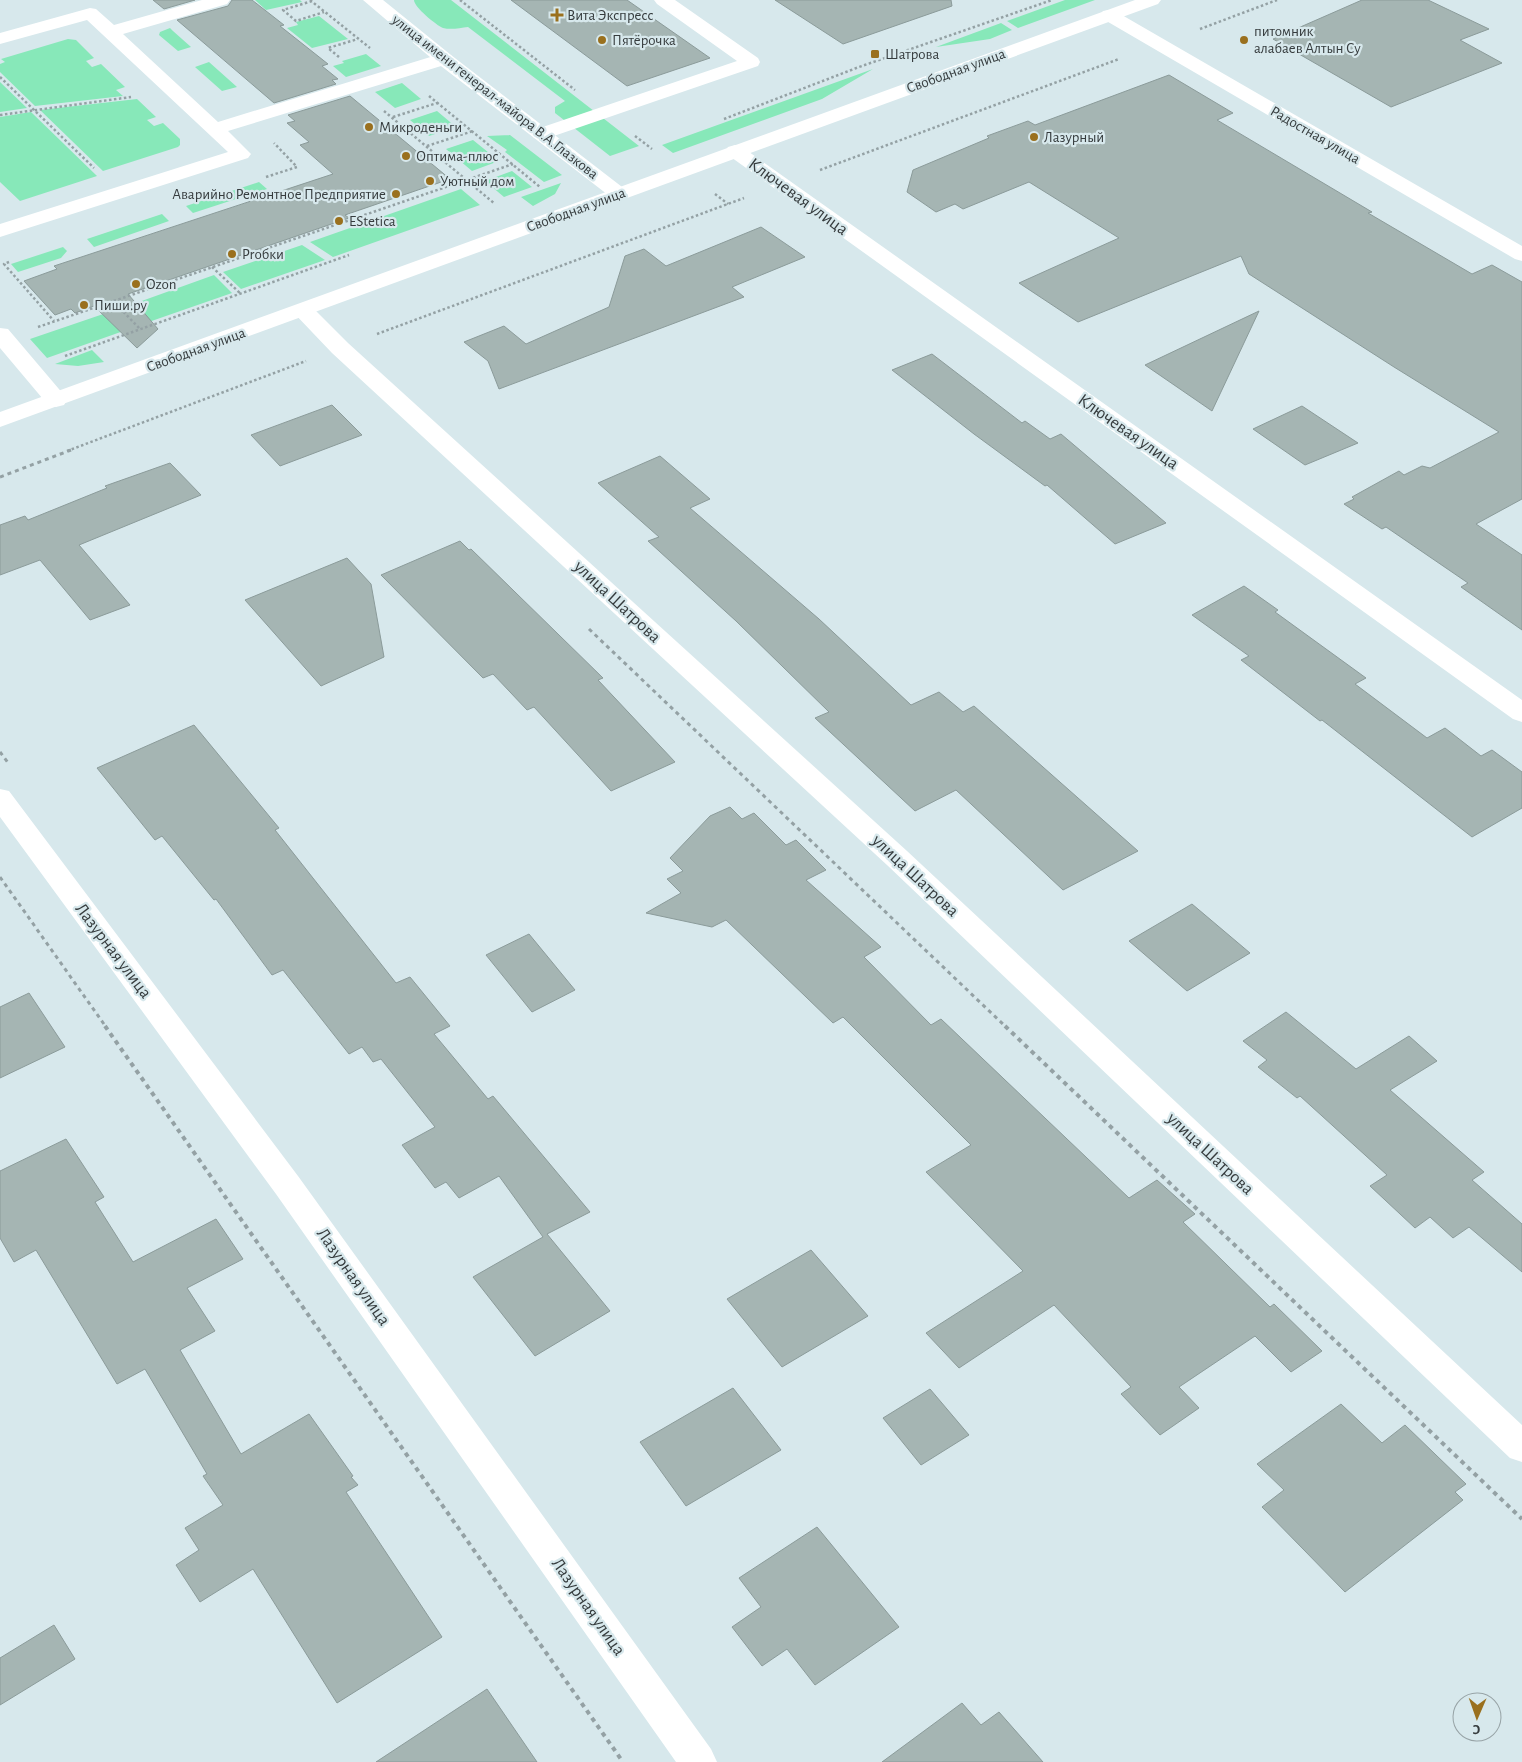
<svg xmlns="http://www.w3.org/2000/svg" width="1522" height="1762" font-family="'Alegreya Sans',sans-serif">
<rect width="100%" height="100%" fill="#d7e8ec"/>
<path fill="#87e8b9" d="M255 0H300L302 2 266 10Z
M414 0H451L639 146 610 156 555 113V107L565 101 468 27C460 28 451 30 443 28 436 25 414 7 414 0Z
M1065 0H1095L1018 28 1007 21Z
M319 16 348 39 312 48 287 28 298 25 296 22Z
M1001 23 1012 30 990 39 936 47Z
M170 28 173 31 191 47 178 51 159 35 160 32Z
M68 39 76 40 94 58 86 61 92 67 101 64 125 87 116 90 123 96 35 106 0 72V64L5 62 1 59Z
M366 54 381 66 346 77 333 66 344 63 342 61Z
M209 62 237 87 222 91 195 67Z
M873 69 822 99 673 153 662 145Z
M0 82 27 108 0 112Z
M402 83 421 99 395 108 375 92Z
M137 99 156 117 147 120 154 126 163 123 180 139V145L178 147 103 171 40 110Z
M437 111 456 127 429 136 410 120Z
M31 112 97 176 20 201 0 182V117Z
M510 135 562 175 544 182 505 152 507 150 487 136Z
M473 140 499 161 472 171 446 149Z
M512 171 532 187 504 197 485 181Z
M259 182 267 189 193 213 186 206Z
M561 183 555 194 533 206 521 197Z
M461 189 480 205 333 257 310 242Z
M162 214 169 221 94 247 87 239Z
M302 245 325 260 241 289 223 272Z
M63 247 67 251 61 258 18 272 11 264Z
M214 275 232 293 143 324 125 307Z
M115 310 132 328 47 358 30 339Z
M92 350 104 362 78 366 55 364Z"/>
<path fill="#a5b5b3" stroke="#8b9b9a" d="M153 0H195L164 9Z
M232 0H252L284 25 280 26 328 64 322 66 338 79 332 80 336 84 274 103 177 20 228 6Z
M511 0H627L710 58 627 86Z
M775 0H951L952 6 843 44Z
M1362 0H1428L1489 29 1460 40 1502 63 1391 107 1273 39Z
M1169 75 1233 113 1217 120 1372 212 1368 213 1472 274 1492 265 1522 282V499L1476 524 1522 555V630L1461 587 1468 583 1386 527 1382 529 1344 504 1354 499 1352 497 1399 471 1404 475 1422 466 1430 468 1499 432 1394 367 1249 274 1241 256 1078 322 1019 283 1119 238 1029 182 963 209 955 204 936 212 907 192 913 170 989 138 987 136 1028 121 1035 125Z
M350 96 450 179 345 215 349 218 128 294 158 329 137 348 94 306 75 313 71 309 55 315 24 281 57 269 54 266 333 174 300 145 309 142 287 123 295 121 288 115Z
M761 227 805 257 732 287 744 297 499 389 488 361 464 342 504 326 526 344 609 307 625 256 644 249 666 266Z
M1259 311 1212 411 1145 365Z
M932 354 1022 423 1025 421 1050 439 1061 434 1166 523 1115 544 1047 485 1045 486 974 434 892 370Z
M332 405 362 435 280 466 251 435Z
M1302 406 1358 443 1305 465 1253 429Z
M660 456 710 499 690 508 819 619 911 705 939 692 963 712 974 706 1138 851 1063 890 956 790 915 811 815 718 829 712 736 621 648 541 659 537 598 483Z
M170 463 201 495 79 545 130 605 90 620 40 560 0 575V525L25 516 28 520 107 488 105 486Z
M460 541 469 550 471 549 603 678 598 680 675 762 611 791 534 707 527 710 493 674 483 678 381 575Z
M347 558 371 584 384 657 321 686 245 600Z
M1244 586 1278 610 1275 612 1366 678 1355 684 1427 738 1445 728 1481 756 1492 750 1522 772V808L1472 837 1322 720 1320 721 1241 660 1249 656 1192 615Z
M194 725 279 828 275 830 396 983 410 977 450 1026 434 1034 488 1099 493 1096 590 1212 547 1234 610 1311 535 1356 473 1277 543 1237 499 1176 459 1198 446 1182 435 1188 402 1145 435 1127 381 1059 373 1062 362 1047 349 1054 283 970 272 975 216 899 214 900 162 836 155 840 97 768Z
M730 807 742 819 754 813 786 845 796 840 826 870 806 880 881 947 864 957 931 1025 941 1019 1129 1198 1157 1180 1195 1214 1183 1222 1270 1307 1274 1304 1322 1351 1291 1372 1255 1336 1179 1387 1199 1408 1160 1435 1121 1394 1131 1387 1054 1305 959 1368 926 1333 1023 1271 926 1172 971 1145 843 1017 833 1023 726 920 712 927 646 913 681 893 667 879 683 871 670 858 710 816Z
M1192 904 1250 953 1187 991 1129 941Z
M529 934 575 990 532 1012 486 955Z
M29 993 65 1047 0 1078V1007Z
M1286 1012 1356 1069 1409 1036 1437 1061 1390 1090 1484 1172 1472 1180 1522 1224V1272L1469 1227 1453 1238 1430 1217 1415 1228 1370 1186 1387 1175 1300 1096 1297 1098 1258 1067 1267 1060 1243 1041Z
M66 1139 104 1197 95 1202 133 1262 216 1219 243 1259 187 1288 215 1331 180 1350 241 1454 309 1414 353 1476 351 1477 358 1485 346 1492 442 1637 337 1703 253 1569 200 1602 176 1565 199 1550 185 1528 223 1505 203 1476 207 1474 145 1369 117 1384 36 1250 14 1262 0 1238V1171Z
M811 1250 868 1316 782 1367 727 1299Z
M733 1388 781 1450 686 1506 640 1442Z
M930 1389 969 1435 921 1465 883 1418Z
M1341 1404 1382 1443 1405 1425 1466 1484 1455 1492 1463 1500 1345 1592 1262 1507 1284 1490 1257 1464Z
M817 1527 899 1627 815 1685 787 1649 762 1666 732 1627 761 1607 739 1578Z
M54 1625 75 1659 0 1705V1658Z
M487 1689 537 1762H376Z
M962 1703 981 1725 999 1712 1043 1762H882Z"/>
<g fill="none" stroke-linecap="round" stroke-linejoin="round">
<path stroke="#94a1a4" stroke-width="2.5" stroke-dasharray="2.5 2.5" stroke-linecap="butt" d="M310 0 370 48
M460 0 575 90
M312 1 283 10 296 21 324 12
M1200 29 1277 0
M339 57 328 48 358 39
M0 77 94 168
M429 96 540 187
M384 111 495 204
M0 115 131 97
M393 117 437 103
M724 119 859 67 1052 0
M635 136 652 149
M427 146 473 131
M820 170 1119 59
M266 177 297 167 274 143
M715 194 728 204
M9 262 4 264 54 321
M212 267 241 294
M113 301 140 329
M38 327 513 164
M377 334 744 198
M65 356 349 255
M67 451 306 361"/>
<path stroke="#94a1a4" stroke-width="3" stroke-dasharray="4 4" stroke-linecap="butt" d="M0 477 71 450
M589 629 1006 1027
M0 752 9 764
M0 877 106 1027"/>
<path stroke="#94a1a4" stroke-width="4" stroke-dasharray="4.5 4.5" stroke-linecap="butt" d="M105 1026 623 1762
M1005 1026 1522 1519"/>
<path fill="#fff" fill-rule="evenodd" d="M202 0H230L227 4 123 34 218 122 437 55 444 53 451 55 453 59 451 63 228 131 251 154 248 158 0 237V224L228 152 87 20 0 44V33L90 8 96 9 114 25Z
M654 0H675L758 58 760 62 758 66 548 138 541 140 534 138 531 134 534 130 737 61 657 4Z
M0 328 8 329 64 395 67 400 64 405 56 407 48 405 0 348Z"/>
<path fill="#fff" fill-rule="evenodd" d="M363 0H383L451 55 626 190 629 194 626 198 619 200 612 198 437 63Z
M1109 10 1115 11 1522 246V261L1515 259 1103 19 1100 15 1103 11Z
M735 145 742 147 1522 700V722L1513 719 728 155 725 151 728 147Z
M303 305 311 306 348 343 907 851 1522 1425V1462L1510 1458 887 865 332 353 292 311 295 306Z
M0 789 9 791 298 1176 711 1749 717 1762H676L276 1194 0 817Z"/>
<path fill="#fff" fill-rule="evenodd" d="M1135 0H1161L1158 4 0 427V412Z"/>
</g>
<g fill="#9a701e" stroke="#d7e8ec" stroke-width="2">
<path d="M554.5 7.5h5v5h5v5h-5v5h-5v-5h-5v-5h5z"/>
<circle cx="602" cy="40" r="5"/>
<circle cx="1244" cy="40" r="5"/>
<rect x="870" y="49" width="10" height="10" rx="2.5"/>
<circle cx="369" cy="127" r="5"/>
<circle cx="1034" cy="137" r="5"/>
<circle cx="406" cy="156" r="5"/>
<circle cx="430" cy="181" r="5"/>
<circle cx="396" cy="194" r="5"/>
<circle cx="339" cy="221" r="5"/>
<circle cx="232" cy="254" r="5"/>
<circle cx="136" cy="284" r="5"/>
<circle cx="84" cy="305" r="5"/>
</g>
<g text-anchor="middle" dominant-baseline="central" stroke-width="4.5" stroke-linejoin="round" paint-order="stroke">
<g font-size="15" fill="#363c3e" stroke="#d7e8ec" text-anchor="start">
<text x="567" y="15">Вита Экспресс</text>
<text x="1254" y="31">питомник<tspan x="1254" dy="17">алабаев Алтын Су</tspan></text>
<text x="612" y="40">Пятёрочка</text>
<text x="885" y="54">Шатрова</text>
<text x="379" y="127">Микроденьги</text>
<text x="1044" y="137">Лазурный</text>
<text x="416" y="156">Оптима-плюс</text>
<text x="440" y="181">Уютный дом</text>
<text x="386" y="194" text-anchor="end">Аварийно Ремонтное Предприятие</text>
<text x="349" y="221">EStetica</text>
<text x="242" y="254">Proбки</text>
<text x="146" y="284">Ozon</text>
<text x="94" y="305">Пиши.ру</text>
</g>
<g font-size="15" fill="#363c3e" stroke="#d7e8ec">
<text transform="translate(956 71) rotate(-20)">Свободная улица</text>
<text transform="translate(495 97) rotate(38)">улица имени генерал-майора В.А.Глазкова</text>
<text transform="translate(1315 135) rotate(30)">Радостная улица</text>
<text transform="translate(576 210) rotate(-20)">Свободная улица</text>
<text transform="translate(196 350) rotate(-20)">Свободная улица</text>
</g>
<g font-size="18" fill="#363c3e" stroke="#d7e8ec">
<text transform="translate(798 197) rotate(36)">Ключевая улица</text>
<text transform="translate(1128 432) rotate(35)">Ключевая улица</text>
<text transform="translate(617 602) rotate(43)">улица Шатрова</text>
<text transform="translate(915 876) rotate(43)">улица Шатрова</text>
<text transform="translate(113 951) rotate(53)">Лазурная улица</text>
<text transform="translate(1210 1154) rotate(43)">улица Шатрова</text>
<text transform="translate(353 1277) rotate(55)">Лазурная улица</text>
<text transform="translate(588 1607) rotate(55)">Лазурная улица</text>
</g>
</g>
<g transform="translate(1477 1717) rotate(182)"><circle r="24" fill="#d7e8ec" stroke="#97a3a6"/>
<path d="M0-4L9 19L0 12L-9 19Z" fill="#9a701e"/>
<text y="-8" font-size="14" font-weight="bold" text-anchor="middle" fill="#363c3e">С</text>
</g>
</svg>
